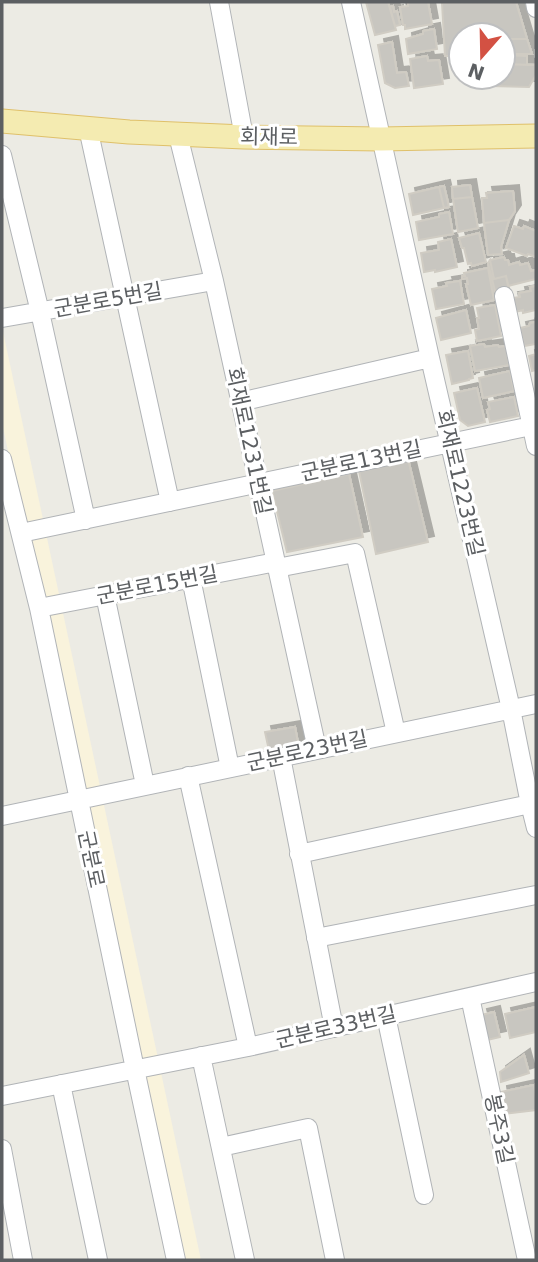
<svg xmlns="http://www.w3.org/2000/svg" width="538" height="1262" font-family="'DejaVu Sans','Noto Sans KR',sans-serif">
<defs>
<filter id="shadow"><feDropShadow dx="6" dy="-6" stdDeviation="0" flood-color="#0004"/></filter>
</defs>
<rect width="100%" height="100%" fill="#ecebe4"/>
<path fill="#f9f3dc" d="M2 327 201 1260H183L2 423Z"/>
<path fill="#c8c6c0" stroke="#d0ccc3" stroke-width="2" filter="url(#shadow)" d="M366 2H388L396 30 375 35Z
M408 2H428L432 24 405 29V25H403L400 7 408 6Z
M516 2 527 39H503V35H461V56H445L442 3Z
M393 6 394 12 397 11 400 25 395 26 390 7Z
M434 29 437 49 408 54 406 39 423 34V31Z
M503 39H527L532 54H503Z
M392 42 397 73 406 72 409 86 395 88 385 83 378 45Z
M503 55 527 56V65L503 64Z
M427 56 428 61 439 60 443 84 414 88 410 59Z
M503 64 535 65 536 75 529 87 491 86 492 77H503Z
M470 185 472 197 453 199 452 187Z
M444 186 449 207 444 208 439 187Z
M439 187 444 208 413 215 409 194Z
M513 191 515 211 509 220 484 223 482 198H487L486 193Z
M472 197 478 228 458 232 453 199Z
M449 212 453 234 419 240 416 222 439 217V214Z
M509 220 501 247 502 254 488 255 484 223Z
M514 226 523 229 524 226 536 231V257L528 254 527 256 506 248Z
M479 233 486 262 472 266 471 263 468 264 464 248H462L459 238Z
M451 239 457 267 435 272V270L424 272 421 253 439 250 438 242Z
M504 257 505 260H508L509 265 519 262 520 265 528 263 531 271 536 270V279L508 286 506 276 494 279 490 260Z
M490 260 494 279 506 276 509 288 495 291 488 263Z
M488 268 494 300 471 305 466 284H468L467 278 462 279V276H465L464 273Z
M460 281 464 304 436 309 432 289 447 286 446 283Z
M536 286V310L523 313V310L515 312 512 298 520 297 519 293 531 291 530 287Z
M495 305 501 336 477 341 475 330 479 329 477 318H479L477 308Z
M466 310 471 333 441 340 436 318Z
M536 322V344L524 346 520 328 529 326 530 323Z
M484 344 485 347 498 345 499 347 506 346 509 365 475 371 470 346Z
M468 351 473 378 469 379V380L452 384 446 355Z
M536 354V370L532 371 529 356Z
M510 371 514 391 483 398 479 378Z
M477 388 485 422 468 426 460 420 454 393Z
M514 397 518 416 490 422 487 410 490 409 488 402Z
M408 459 428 542 376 554 359 471Z
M349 474 363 537 287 552 272 491Z
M295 727 299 748 270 755 265 732Z
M536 1007V1032L510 1038 505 1014Z
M494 1012 500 1037 487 1040 481 1015Z
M524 1055 529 1073 501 1082 500 1072Z
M534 1085 536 1098V1110L504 1114 501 1092Z"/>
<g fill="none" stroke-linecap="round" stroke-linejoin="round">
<g stroke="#b1b4b7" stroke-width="20">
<path id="minor" d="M219 2 244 137
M351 2 430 358 511 709 530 804 536 828
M535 2 536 8
M88 128 170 502
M178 135 214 281 317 749
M2 155 40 312 86 520
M504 296 536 446
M2 318 214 281
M240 402 430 358
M2 459 39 608 135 1069 176 1260
M21 533 536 425
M277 568 355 553 396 733
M191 578 230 768
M105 595 145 785
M39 608 276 562
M281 757 334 1028
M188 776 248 1047
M2 816 536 704
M299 854 530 804
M316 938 536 895
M470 997 527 1260
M386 1016 424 1195
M201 1056 245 1260
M61 1084 98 1260
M2 1096 248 1047 536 982
M221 1147 308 1128 335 1260
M2 1149 23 1260"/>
</g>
<g stroke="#dfc06a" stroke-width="25">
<path id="major" d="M2 121 129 132 244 137 381 139 536 136"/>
</g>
<use href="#minor" stroke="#fff" stroke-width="18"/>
<use href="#major" stroke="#f4ebb1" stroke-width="23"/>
</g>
<g text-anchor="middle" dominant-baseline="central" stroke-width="6" stroke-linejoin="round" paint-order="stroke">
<g font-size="21" fill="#5c5f62" stroke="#fff">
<text transform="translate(269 137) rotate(1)">회재로</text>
<text transform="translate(108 300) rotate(-10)">군분로5번길</text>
<text transform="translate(249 441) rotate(78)">회재로1231번길</text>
<text transform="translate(361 461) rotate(-12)">군분로13번길</text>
<text transform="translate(460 483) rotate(77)">회재로1223번길</text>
<text transform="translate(157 585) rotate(-11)">군분로15번길</text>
<text transform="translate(307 751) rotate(-12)">군분로23번길</text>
<text transform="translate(91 859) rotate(78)">군분로</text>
<text transform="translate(336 1027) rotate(-13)">군분로33번길</text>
<text transform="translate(499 1129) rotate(78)">봉주3길</text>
</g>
</g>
<rect width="538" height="1262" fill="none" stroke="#5c5f62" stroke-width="7"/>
<g transform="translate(482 56) rotate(200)"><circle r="33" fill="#ffffff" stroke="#bebfc0" stroke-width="2"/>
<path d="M0-5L12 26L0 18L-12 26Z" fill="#d35143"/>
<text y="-10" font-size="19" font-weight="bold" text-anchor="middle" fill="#5c5f62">N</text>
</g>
</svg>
